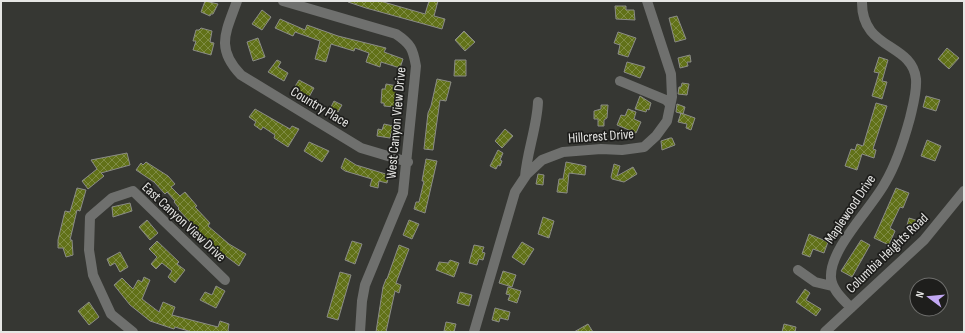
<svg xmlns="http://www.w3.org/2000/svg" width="965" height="333" font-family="'Sofia Sans Condensed',sans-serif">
<defs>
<pattern id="building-cross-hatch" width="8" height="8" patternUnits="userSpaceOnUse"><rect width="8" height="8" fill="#617118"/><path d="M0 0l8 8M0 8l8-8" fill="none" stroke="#7f8c45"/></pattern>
</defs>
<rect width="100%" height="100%" fill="#363733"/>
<path fill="url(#building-cross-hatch)" stroke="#8b8c87" d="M205 1 218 4 213 14H211L210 16 201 12Z
M348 1H380L425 14 429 1H438L434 16 445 19 442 29 366 8 348 2Z
M615 6H626V10H634L635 20 616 19Z
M262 10 271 17 262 30 252 24Z
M677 16 686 39 675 42 669 18Z
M280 19 305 30 307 25 338 36 386 48 384 52 403 59 400 68 381 62 380 67 366 62 369 53 355 48 354 51 331 44 326 62 315 59 320 41 295 32 293 36 275 28Z
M201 28 212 31 210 42 214 43 211 55 193 50 196 41H193L196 30H199Z
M464 31 475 42 465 51 455 40Z
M618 32 636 38 628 57 618 54 620 45 614 43Z
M258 38 265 57 253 61 247 42Z
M947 48 959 58 949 69 938 59Z
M690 55 691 62H687L688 66 680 68 678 58Z
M879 57 888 60 882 81 887 82 882 99 872 96 879 73 874 72Z
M277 60 281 62 278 67 288 73 284 81 268 72Z
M455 60H466V76H454Z
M627 62 645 67 640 78 624 72Z
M437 79 451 82 446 101 440 100 433 150 424 149 428 113 431 106Z
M299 80 314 88 309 97 294 88Z
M682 83 689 84 687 95 678 94 679 87H681Z
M386 84 398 86 394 107 384 106V103H381L382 89H385Z
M640 96 651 103 649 110 647 109 646 112 635 109Z
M926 96 940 100 936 111 923 107Z
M334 101 342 105 338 112 331 107Z
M876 103 887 106 873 149 876 150 874 158 862 154 857 170 845 166 851 149 855 150 857 144 863 146Z
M677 104 685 107 683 114 676 112Z
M601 105H608L607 118 604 120V126H598V119H594V111L601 109Z
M255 109 290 129 292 126 299 129 288 147 274 138 275 135 263 127 261 130 254 125 256 122 249 117Z
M628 109 636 112 634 119 641 122 636 133 617 125 621 115 625 116Z
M681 113 695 118 691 130 686 128 687 124 678 122Z
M384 124 393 126 390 138 377 136 378 129 382 130Z
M505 129 513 136 502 148 495 141Z
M670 138H672L675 145 662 150 661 141Z
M927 140 941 146 935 161 921 156Z
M309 142 329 151 322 162 304 151Z
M498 150 503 153 500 160 502 161 500 166 498 165 496 169 490 166Z
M127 153 130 165 101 173 104 176 88 189 82 181 97 169 91 160Z
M345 158 356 165 389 175 387 183 379 181 378 188 370 186 372 179 345 171 341 168Z
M426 159 437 161 425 213 414 209 416 202H419L424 181H422Z
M146 162 168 176 175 184 171 187 180 196 185 192 197 206 195 207 210 223 208 226 229 244 246 254 239 266 211 245 178 209 179 208 174 202 175 201 167 192 165 194 154 182 136 170 141 163 143 165Z
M566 162 586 166 585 175 569 173 567 193 557 192 559 179H563Z
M614 164 620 166 617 176 633 167 637 174 624 182 612 179 611 177Z
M538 174 544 175 543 185 536 184Z
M77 188 86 190 80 211 77 210 70 240H72L73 255 66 257 63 248H58V240L65 211 70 212Z
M896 188 909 193 903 208 900 207 890 228 895 231 889 245 874 238Z
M130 203 132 211 113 217 112 207Z
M543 217 554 221 549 238 538 234Z
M909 218 919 221 916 232 906 229Z
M147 220 158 233 150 240 139 227Z
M409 220 419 224 412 239 403 235Z
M809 234 828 242 824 253 813 249 810 257 802 254Z
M861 240 870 245 852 277 841 271Z
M157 241 179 262 177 264 185 270 175 283 168 277 172 271 162 263 156 269 151 264 157 257 149 249Z
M352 241 362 244 355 264 345 260Z
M522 242 534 249 524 265 512 257Z
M399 245 409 249 396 283 401 285 399 293 395 291 386 332H376L383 287 386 279H387Z
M474 245 484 247 482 252 485 253 483 260 479 259 477 265 469 263Z
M120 252 128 267 120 272 115 263 110 266 107 259Z
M450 260 459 263 454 277 436 270 439 262 448 263Z
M503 271 516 275 512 287 499 283Z
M340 272 351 275 338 320 327 317Z
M144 277 150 280 142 299 159 312 163 302 175 307 172 315 218 327 220 321 229 324 228 330 229 332H192L175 327 174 329 150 321 130 305 114 285 122 278 133 289 138 280 142 282Z
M216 286 225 291 216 308 200 300 205 292 212 295Z
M508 287 521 291 517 303 508 300 510 295 506 294Z
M805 289 810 293 806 300 821 309 816 316 796 302Z
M460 292 472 295 469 306 457 303Z
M89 302 99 317 89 325 78 311Z
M495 308 510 312 508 320 500 318 499 322 492 320Z
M446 322 456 324 454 332 444 331Z
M588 324 593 332H574Z
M784 324 796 327 795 332H782Z"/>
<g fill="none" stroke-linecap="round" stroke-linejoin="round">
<path stroke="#6f706e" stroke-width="10" d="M237 1C226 32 215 48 241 75L361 148 408 162
M283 1 396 34C411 44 413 49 416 66L403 193 365 285 362 301 360 332
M620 81 666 100 670 104
M525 177C527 152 537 127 538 102
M798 270 815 282 832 286
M851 308C844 300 832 290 831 278 829 249 871 209 885 183 897 163 904 140 910 118 913 105 917 92 916 79 912 42 861 51 862 1
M133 332 111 314 93 275 89 250 90 217 112 198 133 191 225 280
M474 332 515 192 527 174 542 160 563 152 601 149 622 150 644 147 656 136 667 121 672 97 671 74 647 1
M825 332 924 240 964 191"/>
</g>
<g text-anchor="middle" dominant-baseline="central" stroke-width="3.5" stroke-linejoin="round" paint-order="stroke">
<g font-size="14" fill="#e6e6e4" stroke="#1e1e1c">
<text transform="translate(320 107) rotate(31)">Country Place</text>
<text transform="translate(396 123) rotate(-85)">West Canyon View Drive</text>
<text transform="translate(601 136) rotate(-4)">Hillcrest Drive</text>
<text transform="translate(850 209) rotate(-56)">Maplewood Drive</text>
<text transform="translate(184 222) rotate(43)">East Canyon View Drive</text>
<text transform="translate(887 253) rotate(-44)">Columbia Heights Road</text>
</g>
</g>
<rect width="965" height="333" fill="none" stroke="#e6e6e4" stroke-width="4"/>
<g transform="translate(929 297) rotate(286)"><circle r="19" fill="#1e1e1c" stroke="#6e6e6c"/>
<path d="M0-3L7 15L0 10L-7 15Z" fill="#c2a8f3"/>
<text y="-6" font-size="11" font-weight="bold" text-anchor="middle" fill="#e6e6e4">N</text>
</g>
</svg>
